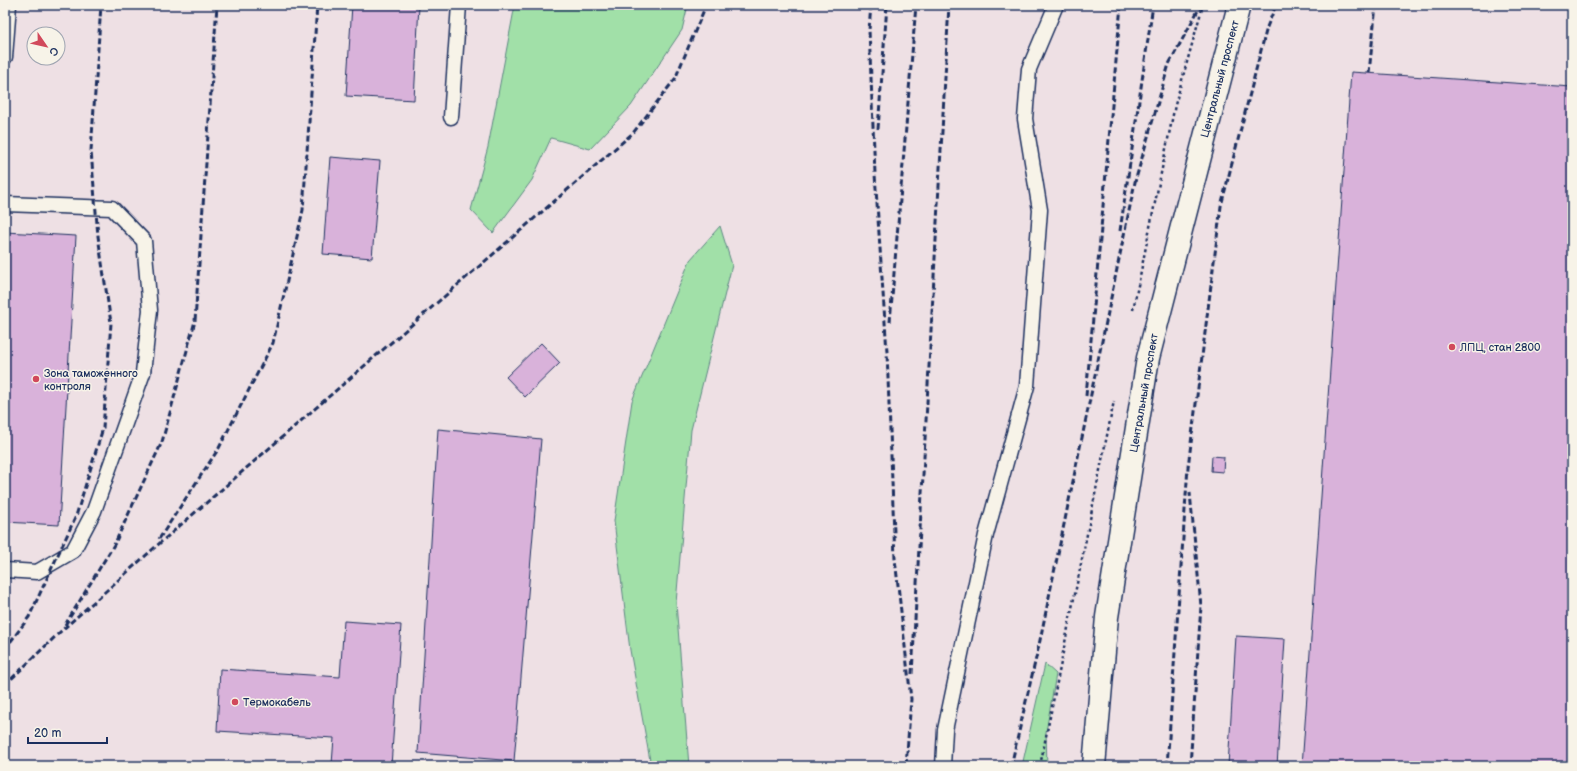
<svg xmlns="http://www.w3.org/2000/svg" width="1577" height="771" font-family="'Balsamiq Sans',sans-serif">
<rect width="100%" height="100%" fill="#f7f3e8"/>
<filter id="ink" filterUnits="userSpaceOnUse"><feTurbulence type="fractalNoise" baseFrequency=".025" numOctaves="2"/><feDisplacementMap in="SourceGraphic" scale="8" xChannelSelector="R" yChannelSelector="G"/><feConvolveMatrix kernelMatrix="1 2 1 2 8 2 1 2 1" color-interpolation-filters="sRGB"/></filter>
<g filter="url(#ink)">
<path fill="#eee0e4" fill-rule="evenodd" d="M5 5H1572V766H5ZM34 34H58V58H34Z"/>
<path fill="#a1e0a8" stroke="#5e8883" d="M515 5H688L682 30 631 106 590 149 551 138 532 180 493 233 471 210 488 147Z
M720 226 732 265 691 430 676 603 689 766H651L630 650 614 521 632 401 690 260Z
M1045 664 1056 674 1046 732 1047 766H1022Z"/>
<path fill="#d9b2da" stroke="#1b2f5e" d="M352 5H419L414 100 346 96Z
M1351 72 1572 87V766H1302Z
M330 157 380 161 372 258 323 254Z
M5 232 76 236 59 525 5 522Z
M541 343 560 363 525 397 506 377Z
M438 429 541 439 514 761 418 753Z
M1212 456 1224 457 1223 472 1211 471Z
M344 621 401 625 391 766 332 764 334 738 217 731 220 669 340 677Z
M1236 636 1285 639 1277 766H1228Z"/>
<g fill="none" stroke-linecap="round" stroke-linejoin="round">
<g stroke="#1b2f5e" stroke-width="17">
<path id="lane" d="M5 57 9 5
M451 117 459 5
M5 204 112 208 144 241 150 310 143 373 94 511 73 551 37 572 5 570
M943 766 945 730 986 535 1027 386 1040 210 1025 119 1029 69 1056 5"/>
</g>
<g stroke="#1b2f5e" stroke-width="25">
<path id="street" d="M1094 766 1107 617 1148 358 1239 5"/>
</g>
<path stroke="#1b2f5e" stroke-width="2.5" stroke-dasharray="3 3" stroke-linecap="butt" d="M1133 310 1175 105 1203 5
M1040 766 1114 401"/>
<use href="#lane" stroke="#f7f3e8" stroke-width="14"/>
<use href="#street" stroke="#f7f3e8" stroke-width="22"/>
<path stroke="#1b2f5e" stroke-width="3" stroke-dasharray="6 3" stroke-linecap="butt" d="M871 5 869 30 875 174 887 352 895 559 911 699 906 766
M1369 73 1376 5
M878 129 887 5
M1120 231 1153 5
M890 322 916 5
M1086 396 1121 5
M159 539 219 448 273 343 303 210 317 5
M65 625 115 543 162 442 195 321 217 5
M5 649 29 617 76 516 103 428 111 323 98 236 91 151 101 5
M912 674 949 5
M5 685 59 633 153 549 633 133 675 79 706 5
M1011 766 1039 645 1135 182 1169 64 1201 5
M1167 766 1188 467 1221 206 1267 27 1276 5
M1190 766 1201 606 1190 493"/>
</g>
</g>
<g fill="#d1495b" stroke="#f7f3e8" stroke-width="1.5">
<circle cx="1452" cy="347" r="4"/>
<circle cx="36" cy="379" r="4"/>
<circle cx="235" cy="702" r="4"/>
</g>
<g text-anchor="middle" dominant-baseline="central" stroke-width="3" stroke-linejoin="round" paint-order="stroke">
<g font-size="11" fill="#1b2f5e" stroke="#f7f3e8">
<text transform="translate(1220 79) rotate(-75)">Центральный проспект</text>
<text transform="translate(1144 393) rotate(-80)">Центральный проспект</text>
</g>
<g font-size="11" fill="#1b2f5e" stroke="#f7f3e8" text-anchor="start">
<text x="1460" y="347">ЛПЦ, стан 2800</text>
<text x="44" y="373">Зона таможенного<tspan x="44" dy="13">контроля</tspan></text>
<text x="243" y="702">Термокабель</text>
</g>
</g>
<rect width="1577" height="771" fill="none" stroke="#f7f3e8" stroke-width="20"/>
<rect x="10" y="10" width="1557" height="751" fill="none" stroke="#1b2f5e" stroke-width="1.5" filter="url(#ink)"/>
<g transform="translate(46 46) rotate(124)"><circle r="19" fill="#f7f3e8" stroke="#9fa5b1"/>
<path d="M0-3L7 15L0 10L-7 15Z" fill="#d1495b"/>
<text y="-6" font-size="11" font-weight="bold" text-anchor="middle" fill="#1b2f5e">С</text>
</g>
<path d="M28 737v6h79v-6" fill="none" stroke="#1b2f5e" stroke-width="2"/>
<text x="34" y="737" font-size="12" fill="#1b2f5e" stroke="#f7f3e8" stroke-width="3" paint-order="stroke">20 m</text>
</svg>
